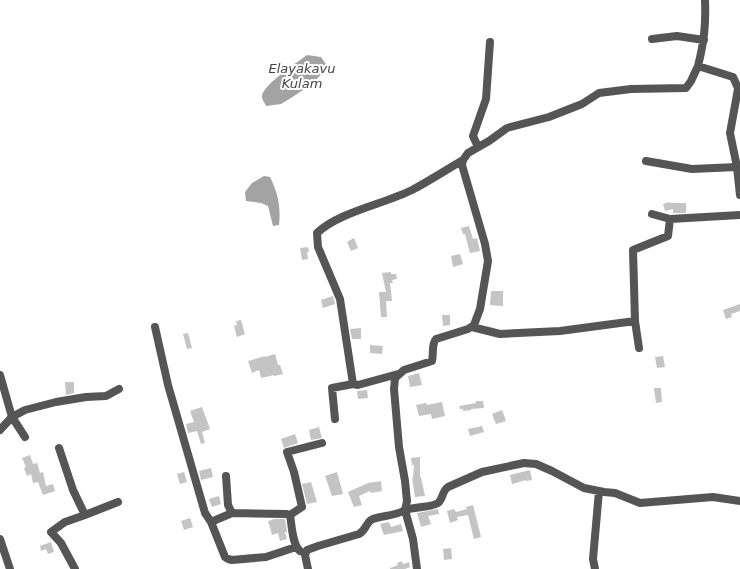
<svg xmlns="http://www.w3.org/2000/svg" width="740" height="569" font-family="'DejaVu Sans',sans-serif">
<rect width="100%" height="100%" fill="#fff"/>
<path fill="#a3a3a3" d="M307 55 321 57 328 67 312 84 294 96 281 104 266 106C265 103 262 100 262 97 261 86 298 62 307 55Z
M264 176 270 177C278 193 281 207 279 225L273 226 268 206 261 203 246 201 245 192 252 183Z"/>
<path fill="#c4c4c4" d="M669 202 670 203H686V213H673V209L665 211 663 204Z
M469 226 473 239 477 238 480 251 470 253 465 234H463L461 228Z
M354 238 358 248 351 251 347 242Z
M308 247 309 252H307L308 259 302 260 300 248Z
M460 254 463 264 453 267 451 256Z
M391 272V274H396L397 279 392 280 393 283H390L392 301H386L387 317H381L379 292H386L382 273Z
M491 291H503V306L490 305Z
M333 296 335 304 323 308 321 300Z
M740 304V311L731 314 732 317 726 319 723 310Z
M442 315H450V325L443 326Z
M241 320 245 334 237 337 234 326 237 325 236 321Z
M361 328V339H352L350 329Z
M188 333 192 348 187 349 183 334Z
M370 345 383 346 382 354 370 353Z
M275 354 278 365H280L283 374 274 376V375L261 378 259 370 252 373 248 361 265 356V357Z
M663 356 665 367 657 368 655 357Z
M419 373 422 385 410 387 408 376Z
M65 382H74V393L66 395Z
M654 388H661L662 402 656 403Z
M367 390 368 398 358 399 357 391Z
M476 401H483L484 408 471 409V410L463 411V409H460L459 406 476 403Z
M442 402 445 416 432 419 431 414 419 416 416 405 426 403 427 405Z
M202 407 210 429 202 432 205 443 201 444 197 431 188 433 186 424 194 422 190 411Z
M502 410 506 421 496 424 492 414Z
M482 426 484 432 470 436 468 429Z
M319 427 322 438 311 440 309 430Z
M295 434 298 443 284 448 281 439Z
M30 455 33 464 37 463 40 473 43 472 46 486 53 484 55 491 43 495 38 482 33 483 31 474 27 476 24 468 26 467 22 458Z
M420 457V477H421L425 496 415 497 412 478H413L414 465H412L411 458Z
M211 468 213 477 201 480 199 471Z
M530 470 532 480 526 481V480L512 484 510 475Z
M184 472 187 482 180 484 177 474Z
M337 472 343 494 332 496 325 476Z
M381 481 382 491 371 493 370 491 359 496 362 505 354 507 348 492 368 483Z
M311 482 317 502 307 504 302 484Z
M219 496 221 504 212 507 209 499Z
M473 505 481 537 474 539 468 515 457 517 458 520 450 523 447 511 454 509 456 512 467 509 466 507Z
M438 509 439 514 428 516 431 524 421 527 417 513Z
M190 518 193 527 184 530 181 521Z
M275 519H285L287 532H285L287 539 280 541 278 533 272 535 268 521Z
M389 522 391 527 401 524 403 531 384 535 380 524Z
M51 542 54 552 48 554 46 549 41 551 40 546Z
M451 548 452 559 444 560 443 549Z
M402 561 403 564 409 562 410 567 405 569H390V568L398 565 397 563Z"/>
<g fill="none" stroke-linecap="round" stroke-linejoin="round">
<path stroke="#555" stroke-width="8" d="M705 0C706 25 704 42 698 66L733 77 738 88
M652 39 677 36 704 40
M738 89 730 133 737 167 740 195
M478 147 473 136 486 99 490 42
M646 161 692 169 737 167
M652 214 670 219 740 215
M635 321 633 250 668 236 670 219
M155 327 168 385 205 513 211 522 225 557 228 559 232 560 266 557 296 547
M472 327 500 334 560 331 635 321 639 348
M398 374 358 385 353 384 340 299 318 247 317 233C339 212 384 204 412 190 429 181 446 170 463 160
M0 375 12 417 0 430
M335 419 332 388 353 384
M25 437 12 417 25 410 56 402 86 397 106 396 119 389
M59 448 73 490 85 515 65 522 51 532 61 543 75 569
M226 476 228 505 232 513
M85 515 118 502
M290 515 302 507 294 472 287 452 322 443
M211 522 232 513 286 514 290 515C292 526 292 544 300 551
M0 539 10 569
M308 569 305 555 307 550 318 546 359 534C366 530 366 523 371 520 381 515 394 517 405 510L407 501 405 481 399 447 394 389 395 378 404 370 432 361C434 353 431 345 436 339L468 329 474 325 480 309 488 261 485 244 462 165 463 160 468 153 489 141 507 128 549 117 582 104 599 93 631 89 686 88 691 81 698 66
M417 569 413 539 405 510C414 507 433 507 438 503 443 499 442 491 448 487L482 472 524 463 536 464 552 471 584 488 604 492 615 493 640 503 713 497 740 501
M595 569 593 559 599 491"/>
</g>
<g text-anchor="middle" dominant-baseline="central" stroke-width="4" stroke-linejoin="round" paint-order="stroke">
<g font-size="13" font-style="italic" fill="#444" stroke="#fff">
<text x="302" y="68">Elayakavu<tspan x="302" dy="15">Kulam</tspan></text>
</g>
</g>
</svg>
